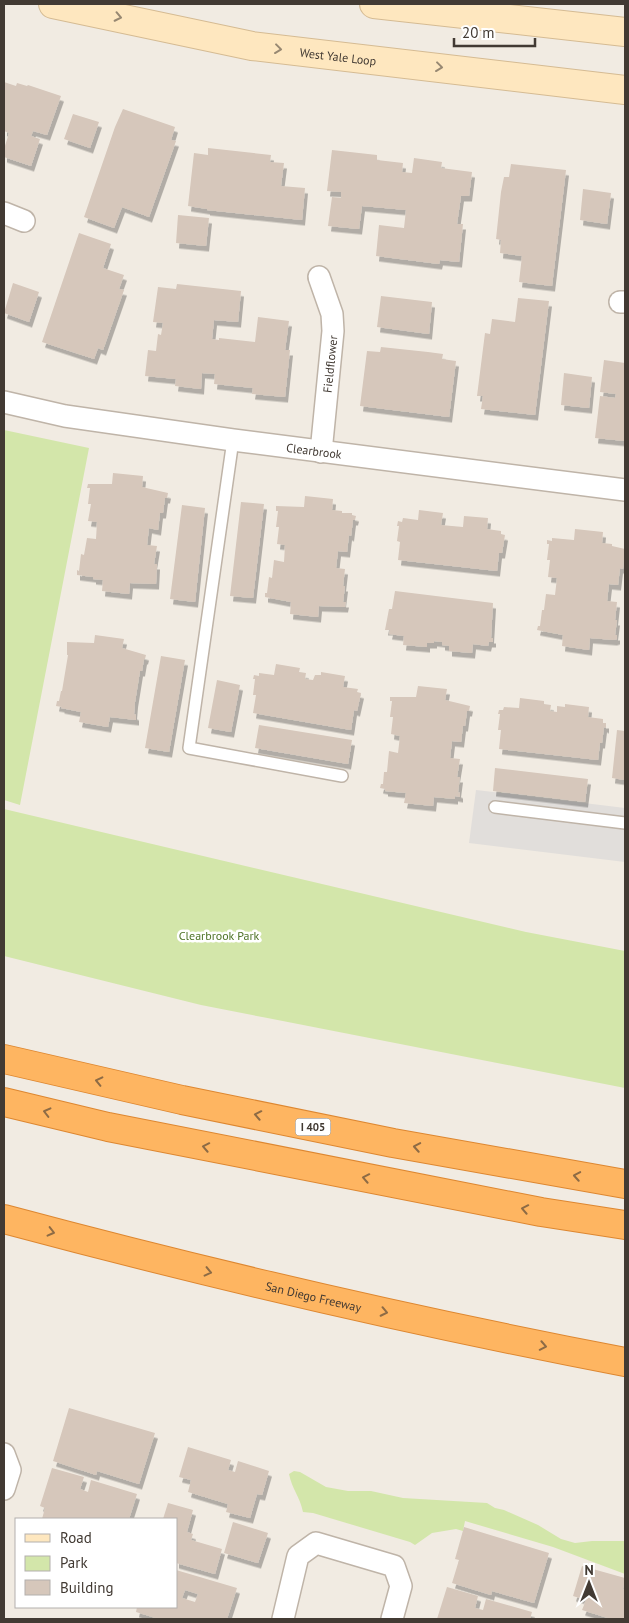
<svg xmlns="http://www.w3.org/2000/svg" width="629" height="1623" font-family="'PT Sans',sans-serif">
<defs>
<filter id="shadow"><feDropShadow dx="3" dy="5.5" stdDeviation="0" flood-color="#0004"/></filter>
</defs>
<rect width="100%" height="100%" fill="#f1ebe2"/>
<path fill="#d3e6aa" d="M4 430 89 448 20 805 4 800Z
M4 809 526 932 625 951V1088L201 1005 4 956Z
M294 1471 300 1472 326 1487 348 1491H371L403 1498 487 1503 495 1508 504 1510 538 1525 561 1539 575 1543 592 1541H625V1574L553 1547 465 1521 463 1531 456 1529 432 1533 415 1545 410 1542 313 1513 303 1512C300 1497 292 1489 289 1474Z"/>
<path fill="#e1dedb" d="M476 790 625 808V862L469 843Z"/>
<path fill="#d6c7bb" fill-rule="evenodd" filter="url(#shadow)" d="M4 82 16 86 17 83 27 86 28 85 61 96 47 135 33 131 31 136 40 139 31 166 4 157V149L9 133 4 131Z
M123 109 175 127 171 140 176 141 149 217 122 207 114 228 84 217 115 127Z
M73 114 99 122 90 148 64 139Z
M208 148 271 155 270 162 284 163 281 186 305 188 302 220 207 210V209L188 206 194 153 208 155Z
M332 150 377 155V160L403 163 402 172 412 173 414 158 442 162 441 168 472 172 469 196H461L457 224H463L459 262 440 260 439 264 376 256 379 225 404 228 406 210 362 206 359 229 328 226 332 197 341 198V192L327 191Z
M511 164 566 170 552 286 519 282 522 256 500 253 501 240 496 239 501 192 504 177H509Z
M583 189 611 193 607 224 580 220Z
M178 215 209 218 206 246 176 243Z
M79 233 111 244 103 268 124 275 119 289 124 290 103 350 98 348 94 359 42 342Z
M13 283 39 292 29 322 4 313Z
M177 284 241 291 238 322 214 320 212 339 219 340V338L255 342 258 317 289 321 285 350H290L285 397 252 394 253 388 214 384 215 374 202 373 201 389 175 386 176 379 145 376 148 350 156 351 158 334 161 335 163 323 153 322 158 287 176 289Z
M381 296 432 302 429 334 377 327Z
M518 298 549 301 535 415 481 409 483 396H477L485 333 490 334 492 319 515 322Z
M381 347 428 352 443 354 442 359 456 361 449 417 360 406 367 351 380 352Z
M604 360 625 363V441L595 438 600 396 615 398 616 394 600 392Z
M564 373 592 377 589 408 561 405Z
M113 473 143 476 142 487 168 493 167 498H165L163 513H160L158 530 149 528 147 545 157 546 154 564H157L156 584 130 583 129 594 102 591 103 580 93 579V577L77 575V570L79 571 81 554 84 555 87 538 96 539 97 522 88 521 91 504H88L90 488H87L88 484H112Z
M305 496 333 499 332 510 342 511V513H352V515L356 516 355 520H353L351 536 349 535 347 552 338 551 336 568 345 569 343 586H345L343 602H346L345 607 319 606 318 617 290 614 291 602 265 597V593H267L269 577 272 578 274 560 284 562 285 545 277 544 279 527H276L278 511H276V506L304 507Z
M241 502 264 504 253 598 230 596Z
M182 505 205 508 195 602 170 599Z
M419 510 443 513 441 525 463 527 464 516 488 518 487 529 501 531V534L505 535 502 553H499L497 571 398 560 400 542 397 541 399 526H397L398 521 402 522 403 518 418 520Z
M575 529 603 532 602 543 612 544V546L625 549 623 569 620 568 618 585 609 584 607 601 617 602 615 620H617L615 635H617V639L614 640 590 638 589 650 562 646 563 635 537 630 538 626H540L542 610H544L546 594 555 595 557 578 548 577 550 560H547L549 544H547V540L552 541V538L574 540Z
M395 591 493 603 491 638H493V642H489L488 646 473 644 472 653 449 651V646L442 645V642L434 641V643H427V647L403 645 404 636 389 634 390 630H385L389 609H392Z
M95 635 124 639 122 648 146 655 145 659H144L142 671H140L135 702 134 714 136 715V720L110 717 108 727 79 722 81 712 61 708 62 707 56 706 57 701H59L61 691H62L68 655H67V642L94 643Z
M161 656 185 660 169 752 145 748Z
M276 664 300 668 299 672 306 673 305 679 313 680 315 675H321V672L345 676 343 687 358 689 357 692 361 693 357 711 354 710 351 730 253 713 256 695H253L255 679H253L254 675 259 676V673L274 675Z
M217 680 240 685 231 732 208 728Z
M418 686 447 689 445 700 470 706 469 711H467L465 726H463L461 742 452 741 450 758 460 759 457 777H460L458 792 460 793V797L455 796V799L434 797 433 806 404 803 406 793 385 791V789L380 788 381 784H383L384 772H387L389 751 398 753 400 736 391 734 393 717H390L392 701H390V697H416Z
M520 698 544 701V704L551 705 550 711 557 712V706L565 707V704L589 707 588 717 603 719V723H606V728L604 727 602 743H600L598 760 499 749 501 730H498L500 714H498L499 710H503L504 707 519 708Z
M259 725 352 740 348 764 255 748Z
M617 730 625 731V780L612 778Z
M495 768 588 779 585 802 493 791Z
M69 1408 155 1433 139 1484 97 1471 96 1475 53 1461Z
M188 1447 231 1460 228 1470 235 1472 238 1461 269 1471 262 1495 257 1494 250 1518 226 1512 228 1504 188 1492 191 1480 179 1477Z
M52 1468 84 1477 80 1489 88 1492 91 1480 137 1494 129 1519H42L45 1508 40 1506Z
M168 1503 193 1510 187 1532 193 1534 191 1540 222 1549 215 1574 176 1563V1519H163Z
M233 1522 268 1533 258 1563 224 1553Z
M464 1527 549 1553 534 1603 492 1591 491 1595 452 1583 459 1560 455 1559Z
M582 1566 625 1578 623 1589 625 1590V1619H611L582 1610 586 1600 573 1596Z
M176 1570 237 1588 227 1619H159L136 1612 137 1607H176ZM185 1590 198 1594 195 1602 182 1598Z
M447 1587 478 1596 475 1608 483 1610 486 1599 532 1612 530 1619H437Z"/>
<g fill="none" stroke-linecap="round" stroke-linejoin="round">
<g stroke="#bfb4a8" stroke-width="14">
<path id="service" d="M233 440 189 748 342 776
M495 807 625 823"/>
</g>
<g stroke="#bfb4a8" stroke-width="24">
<g id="minor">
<path d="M4 213 24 221"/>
<path d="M319 277 332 314 333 331 321 452"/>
<path d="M620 302H625"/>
<path id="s1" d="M4 402 65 416 233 440 625 490"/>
<path d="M4 1454 10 1470 4 1489"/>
<path d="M283 1619 298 1556 316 1543 394 1566 401 1586 392 1619"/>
</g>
</g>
<g stroke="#d5bb93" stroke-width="30">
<g id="secondary">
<path id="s2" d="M53 4 252 46 625 90"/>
<path d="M374 4 625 32"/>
</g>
</g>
<g stroke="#dd8731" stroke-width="30">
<g id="motorway">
<path d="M4 1059 182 1100 393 1143 625 1184"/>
<path d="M4 1102 108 1127 541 1212 625 1225"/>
<path id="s3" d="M4 1219C209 1274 416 1322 625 1362"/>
</g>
</g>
<use href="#service" stroke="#fff" stroke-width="11"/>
<use href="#minor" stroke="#fff" stroke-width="21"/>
<use href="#secondary" stroke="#fee7bf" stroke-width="28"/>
<use href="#motorway" stroke="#feb561" stroke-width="28"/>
</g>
<defs><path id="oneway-chevron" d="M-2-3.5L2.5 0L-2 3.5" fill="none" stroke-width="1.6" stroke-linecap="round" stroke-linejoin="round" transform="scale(1.25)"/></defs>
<g stroke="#978872">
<use href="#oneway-chevron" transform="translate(118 17) rotate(12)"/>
<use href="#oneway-chevron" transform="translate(278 49) rotate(7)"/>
<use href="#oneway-chevron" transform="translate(439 67) rotate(7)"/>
</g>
<g stroke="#8d6b45">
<use href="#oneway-chevron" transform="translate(99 1081) rotate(-167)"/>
<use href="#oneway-chevron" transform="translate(47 1112) rotate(-166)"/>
<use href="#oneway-chevron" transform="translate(258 1115) rotate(-169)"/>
<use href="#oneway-chevron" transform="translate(206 1147) rotate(-169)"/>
<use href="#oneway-chevron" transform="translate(417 1147) rotate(-170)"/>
<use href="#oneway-chevron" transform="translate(577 1176) rotate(-170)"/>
<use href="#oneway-chevron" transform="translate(366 1178) rotate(-169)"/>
<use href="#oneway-chevron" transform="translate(525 1209) rotate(-169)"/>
<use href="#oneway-chevron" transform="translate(51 1232) rotate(14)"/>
<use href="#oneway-chevron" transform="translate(208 1272) rotate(13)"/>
<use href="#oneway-chevron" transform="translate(384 1312) rotate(12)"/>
<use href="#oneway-chevron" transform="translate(543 1346) rotate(11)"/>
</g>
<g text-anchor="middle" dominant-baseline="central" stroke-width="5" stroke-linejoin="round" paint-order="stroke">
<rect fill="#fff" stroke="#7b7570" stroke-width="1" x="295.5" y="1118.5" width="35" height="17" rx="4"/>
<g font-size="11" font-weight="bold" fill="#423a33">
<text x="313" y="1127">I 405</text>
</g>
<g font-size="12" fill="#423a33" stroke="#fff">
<text stroke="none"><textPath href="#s2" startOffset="290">West Yale Loop</textPath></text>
<text transform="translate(330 364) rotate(-84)">Fieldflower</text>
<text stroke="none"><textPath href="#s1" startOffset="314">Clearbrook</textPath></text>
<text stroke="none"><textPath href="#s3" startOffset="319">San Diego Freeway</textPath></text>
</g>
<g font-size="12" fill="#4e7327" stroke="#fff">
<text x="219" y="935">Clearbrook Park</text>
</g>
</g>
<rect width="629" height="1623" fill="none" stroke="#423a33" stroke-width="10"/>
<rect x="15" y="1518" width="162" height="90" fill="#ffffff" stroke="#b3b0ad"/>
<rect x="25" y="1534" width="25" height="8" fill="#fee7bf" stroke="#b3b0ad"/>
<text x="60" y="1543" font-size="15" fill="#423a33">Road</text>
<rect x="25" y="1556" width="25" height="15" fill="#d3e6aa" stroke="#b3b0ad"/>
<text x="60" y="1568" font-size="15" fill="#423a33">Park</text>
<rect x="25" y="1580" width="25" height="15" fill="#d6c7bb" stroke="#b3b0ad"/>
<text x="60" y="1593" font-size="15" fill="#423a33">Building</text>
<g transform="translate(589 1583)" stroke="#ffffff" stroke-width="4" paint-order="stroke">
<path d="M0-4L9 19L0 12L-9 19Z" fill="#423a33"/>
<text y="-8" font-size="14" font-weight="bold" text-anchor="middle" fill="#423a33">N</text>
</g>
<path d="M454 38v8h81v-8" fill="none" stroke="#423a33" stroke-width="2.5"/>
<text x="462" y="38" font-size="15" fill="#423a33" stroke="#ffffff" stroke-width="4" paint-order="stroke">20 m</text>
</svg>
